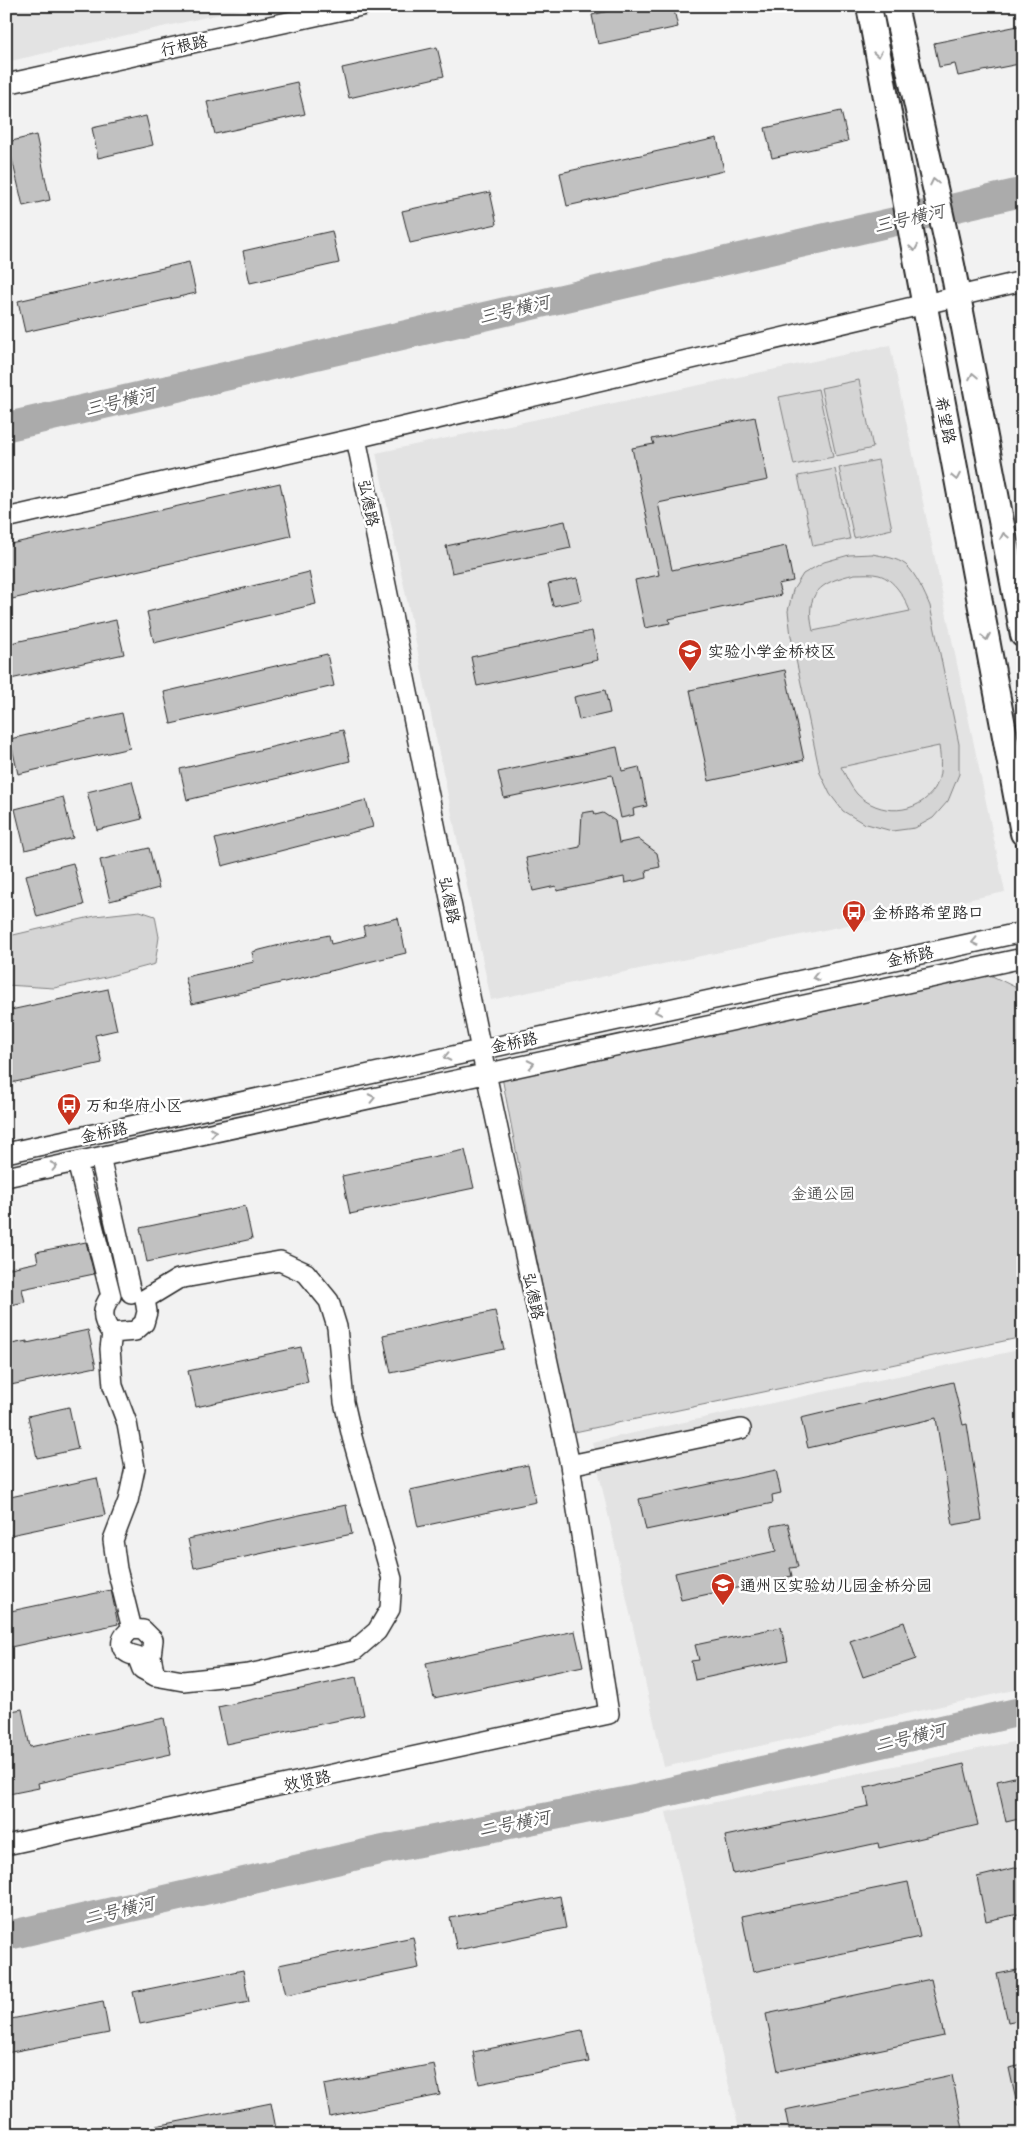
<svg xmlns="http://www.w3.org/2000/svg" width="1029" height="2140" font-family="'Patrick Hand','LXGW WenKai TC',sans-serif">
<rect width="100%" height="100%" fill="#f2f2f2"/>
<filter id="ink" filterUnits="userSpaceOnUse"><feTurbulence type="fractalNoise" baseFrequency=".02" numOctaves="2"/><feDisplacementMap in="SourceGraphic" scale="10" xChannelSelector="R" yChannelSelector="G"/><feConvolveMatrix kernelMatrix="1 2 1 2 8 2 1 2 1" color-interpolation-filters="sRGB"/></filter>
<g filter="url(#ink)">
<path fill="#e3e3e3" d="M6 6H256L6 62Z
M890 345 1005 892 491 1000 376 453Z
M1023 1349V1688L664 1767 592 1442Z
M1023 1740V2134H740L666 1812Z"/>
<path fill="#d5d5d5" stroke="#808080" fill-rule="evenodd" d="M859 380 873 448 836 456 821 388Z
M818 389 833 457 794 465 779 397Z
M878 460 892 529 854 538 839 468Z
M835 469 850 539 813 546 798 476Z
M872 554C883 556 897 558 906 565 916 574 925 594 930 606L959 744V774L948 801 933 818 915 828 892 831 863 823 843 811 830 794 820 773 791 636 788 611 793 590 803 574 824 562 849 555ZM855 574C863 574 872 573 879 575 894 579 905 598 910 611L813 631C804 593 820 582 855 574ZM939 746C941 760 942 776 935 788 917 816 879 816 857 794 850 786 846 776 841 767Z
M140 911 155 916 159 937 155 964 106 977 54 988 6 985V940L9 936 95 916Z
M984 972 1023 991V1337L570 1433 502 1077Z"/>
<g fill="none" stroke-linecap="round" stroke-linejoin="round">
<path stroke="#ababab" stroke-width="29" d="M6 427 1023 192
M6 1936 381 1850 637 1799 1023 1711"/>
</g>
<path fill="#c1c1c1" stroke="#2b2b2b" d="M628 6H673L678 27 598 44 592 15Z
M1023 25V49L1016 51 1019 64 958 76 955 64 939 67 934 43Z
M437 47 444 76 349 98 342 68Z
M297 82 305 114 215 134 207 102Z
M841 111 848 141 772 158 765 128Z
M146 116 153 145 98 158 92 128Z
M36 135 50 200 23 206 8 142Z
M717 138 724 171 567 206 560 173Z
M490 192 497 224 410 243 402 211Z
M332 231 339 263 250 283 243 251Z
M189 262 196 293 25 332 18 301Z
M755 417 768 480 658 503 672 570 786 546 793 581 778 584 781 595 669 619 670 623 645 628 635 580 659 575 632 448 654 444 652 439Z
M280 483 291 536 12 599 6 575V545Z
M565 521 571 548 452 573 446 546Z
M309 572 316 604 154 643 147 612Z
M577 578 582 600 553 606 548 584Z
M116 620 124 654 6 680V644Z
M592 631 598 660 477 686 471 657Z
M327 654 334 686 171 724 164 692Z
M785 670 804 760 709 781 690 690Z
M605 690 610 713 579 720 574 697Z
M122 713 130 748 18 774 10 739Z
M343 730 350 761 187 800 180 769Z
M617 747 622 771 639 767 647 806 633 809 634 815 621 818 612 775 504 798 498 772Z
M132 781 142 819 97 830 87 792Z
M63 797 73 838 25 850 15 809Z
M366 800 373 827 222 866 215 839Z
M594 811 595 815 603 813 615 821 619 843 638 839 657 853 660 867 646 870 647 878 625 883 624 877 557 891 556 886 533 891 526 858 580 847 582 813Z
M149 848 159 888 110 901 100 860Z
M73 863 84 905 37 917 26 875Z
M398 918 406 953 192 1004 185 977 254 962 252 952 276 946 329 935 331 944 365 936 363 926Z
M108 989 117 1030 95 1035 102 1063 6 1084V1011Z
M465 1150 474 1188 350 1214 342 1176Z
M245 1206 252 1239 147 1262 140 1228Z
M86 1242 94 1274 22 1289 25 1302 6 1306V1269L38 1262 36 1252Z
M495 1311 504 1349 391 1373 383 1335Z
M88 1330 96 1367 6 1386V1345L27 1341V1343Z
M301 1347 308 1382 196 1407 188 1371Z
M953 1382 963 1425 967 1424 982 1520 953 1525 936 1418 808 1448 801 1418Z
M69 1407 78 1449 37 1458 28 1416Z
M528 1465 536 1502 418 1527 410 1490Z
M776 1470 781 1493 772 1495 773 1503 646 1530 639 1499Z
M97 1478 105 1515 6 1536V1498Z
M346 1505 352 1534 194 1568 188 1539Z
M788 1523 798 1567 790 1568 792 1576 681 1600 675 1573 776 1551 771 1526Z
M111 1590 118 1624 6 1648V1612Z
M904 1622 916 1659 863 1677 850 1641Z
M781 1627 788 1660 695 1680 691 1661 699 1660 695 1645Z
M575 1631 583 1666 434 1698 426 1663Z
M356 1677 364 1715 226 1744 218 1707Z
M22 1709 30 1747 164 1718 171 1754 38 1783 39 1788 9 1794 6 1779V1712Z
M964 1764 978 1825 879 1848 878 1843 733 1874 725 1836 869 1806 865 1787Z
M1023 1775V1818L1006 1822 997 1781Z
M1023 1866V1913L986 1921 977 1877Z
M908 1882 920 1937 753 1972 742 1916Z
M560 1896 566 1928 457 1950 450 1918Z
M413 1937 419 1968 286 1995 279 1965Z
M1023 1969V2019L1008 2022 997 1974Z
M243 1970 249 2002 140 2024 133 1992Z
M931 1979 944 2036 778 2071 766 2014Z
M103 2001 109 2033 6 2053V2020Z
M582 2030 589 2062 479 2084 473 2052Z
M434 2064 440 2095 330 2117 324 2085Z
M1023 2065V2104L1017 2105 1009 2068Z
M952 2075 964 2134H790L785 2110Z
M271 2103 277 2134H147L146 2128Z"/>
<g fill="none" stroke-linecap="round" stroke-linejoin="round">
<g stroke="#2b2b2b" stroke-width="22">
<path id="minor" d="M6 84 361 6
M356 438 1023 281
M6 518 356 438 481 1050 570 1465 609 1714 6 1845
M6 1153 1023 932
M100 1157 131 1293
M77 1162 111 1296C101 1308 101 1321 112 1333L110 1349 113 1386 127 1423 135 1468 128 1501 113 1540 117 1569 132 1629C117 1639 118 1653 137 1656L142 1669 155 1676 183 1681 249 1674 355 1650 377 1631 390 1609 392 1579 352 1437 344 1402 337 1327 329 1301 306 1273 280 1261 178 1279 145 1299 147 1312 144 1323 135 1331 112 1333
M6 1177 1023 958
M570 1465 741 1429
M132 1629 143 1630 153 1640 151 1656 155 1676"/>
</g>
<g stroke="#2b2b2b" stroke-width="28">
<path id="major" d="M869 6 1023 833
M895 6 952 265 1023 635"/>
</g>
<use href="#minor" stroke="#fff" stroke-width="19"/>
<use href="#major" stroke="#fff" stroke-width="24"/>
</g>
<defs><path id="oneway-chevron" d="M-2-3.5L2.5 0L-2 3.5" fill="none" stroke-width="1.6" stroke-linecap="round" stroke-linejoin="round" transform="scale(1.25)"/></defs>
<g stroke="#a0a0a0">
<use href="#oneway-chevron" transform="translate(878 54) rotate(80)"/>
<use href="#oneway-chevron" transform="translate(934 182) rotate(-102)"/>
<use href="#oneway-chevron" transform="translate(914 248) rotate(80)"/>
<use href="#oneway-chevron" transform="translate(973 376) rotate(-101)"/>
<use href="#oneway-chevron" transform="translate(956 477) rotate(79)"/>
<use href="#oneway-chevron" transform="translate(1004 536) rotate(-101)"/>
<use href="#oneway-chevron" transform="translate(986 637) rotate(79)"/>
<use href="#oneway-chevron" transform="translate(975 942) rotate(168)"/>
<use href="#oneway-chevron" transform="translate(816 977) rotate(168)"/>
<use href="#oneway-chevron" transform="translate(658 1011) rotate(168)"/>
<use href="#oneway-chevron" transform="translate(447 1057) rotate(168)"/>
<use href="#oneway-chevron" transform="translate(531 1064) rotate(-12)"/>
<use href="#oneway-chevron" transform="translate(372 1098) rotate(-12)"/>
<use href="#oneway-chevron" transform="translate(213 1132) rotate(-12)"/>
<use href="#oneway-chevron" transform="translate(54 1166) rotate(-12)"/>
</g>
</g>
<defs>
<g id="school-pin" transform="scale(1.25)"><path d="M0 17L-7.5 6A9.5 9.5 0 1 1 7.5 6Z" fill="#c8321e" stroke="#fff"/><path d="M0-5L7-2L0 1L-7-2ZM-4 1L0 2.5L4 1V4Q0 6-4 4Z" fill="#fff"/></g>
<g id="bus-pin" transform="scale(1.25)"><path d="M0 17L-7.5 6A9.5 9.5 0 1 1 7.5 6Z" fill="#c8321e" stroke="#fff"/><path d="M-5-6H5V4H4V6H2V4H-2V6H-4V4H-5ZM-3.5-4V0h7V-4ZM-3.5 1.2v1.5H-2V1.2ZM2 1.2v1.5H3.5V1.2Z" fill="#fff"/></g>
</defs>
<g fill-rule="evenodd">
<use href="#school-pin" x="690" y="651"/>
<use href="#bus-pin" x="854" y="912"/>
<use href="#bus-pin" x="69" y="1105"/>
<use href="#school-pin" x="723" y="1585"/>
</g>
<g text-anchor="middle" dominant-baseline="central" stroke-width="5" stroke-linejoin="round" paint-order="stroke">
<g font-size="16" fill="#2b2b2b" stroke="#fff">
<text transform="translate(184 45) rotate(-12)">行根路</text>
<text transform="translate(946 420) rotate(79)">希望路</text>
<text transform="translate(369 503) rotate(78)">弘德路</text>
<text transform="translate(450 900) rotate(78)">弘德路</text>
<text transform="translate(910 956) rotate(-12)">金桥路</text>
<text transform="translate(514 1042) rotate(-12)">金桥路</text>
<text transform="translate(104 1132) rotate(-12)">金桥路</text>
<text transform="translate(534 1296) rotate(78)">弘德路</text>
<text transform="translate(307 1780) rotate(-12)">效贤路</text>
</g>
<g font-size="16" fill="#2b2b2b" stroke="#fff" text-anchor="start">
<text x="708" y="651">实验小学金桥校区</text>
<text x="872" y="912">金桥路希望路口</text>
<text x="86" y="1105">万和华府小区</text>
<text x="740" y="1585">通州区实验幼儿园金桥分园</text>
</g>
<g font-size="16" fill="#565656" stroke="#fff">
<text x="823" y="1193">金通公园</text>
</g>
<g font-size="18" font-style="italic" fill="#585858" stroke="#fff">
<text transform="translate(909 218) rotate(-13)">三号横河</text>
<text transform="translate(514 309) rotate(-13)">三号横河</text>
<text transform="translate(120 401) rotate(-13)">三号横河</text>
<text transform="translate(910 1737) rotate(-13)">二号横河</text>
<text transform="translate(514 1823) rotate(-11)">二号横河</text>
<text transform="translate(119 1910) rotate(-13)">二号横河</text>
</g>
</g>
<rect width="1029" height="2140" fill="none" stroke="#fff" stroke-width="25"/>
<rect x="12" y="12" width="1004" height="2115" fill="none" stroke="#2b2b2b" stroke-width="2" filter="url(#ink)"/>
</svg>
